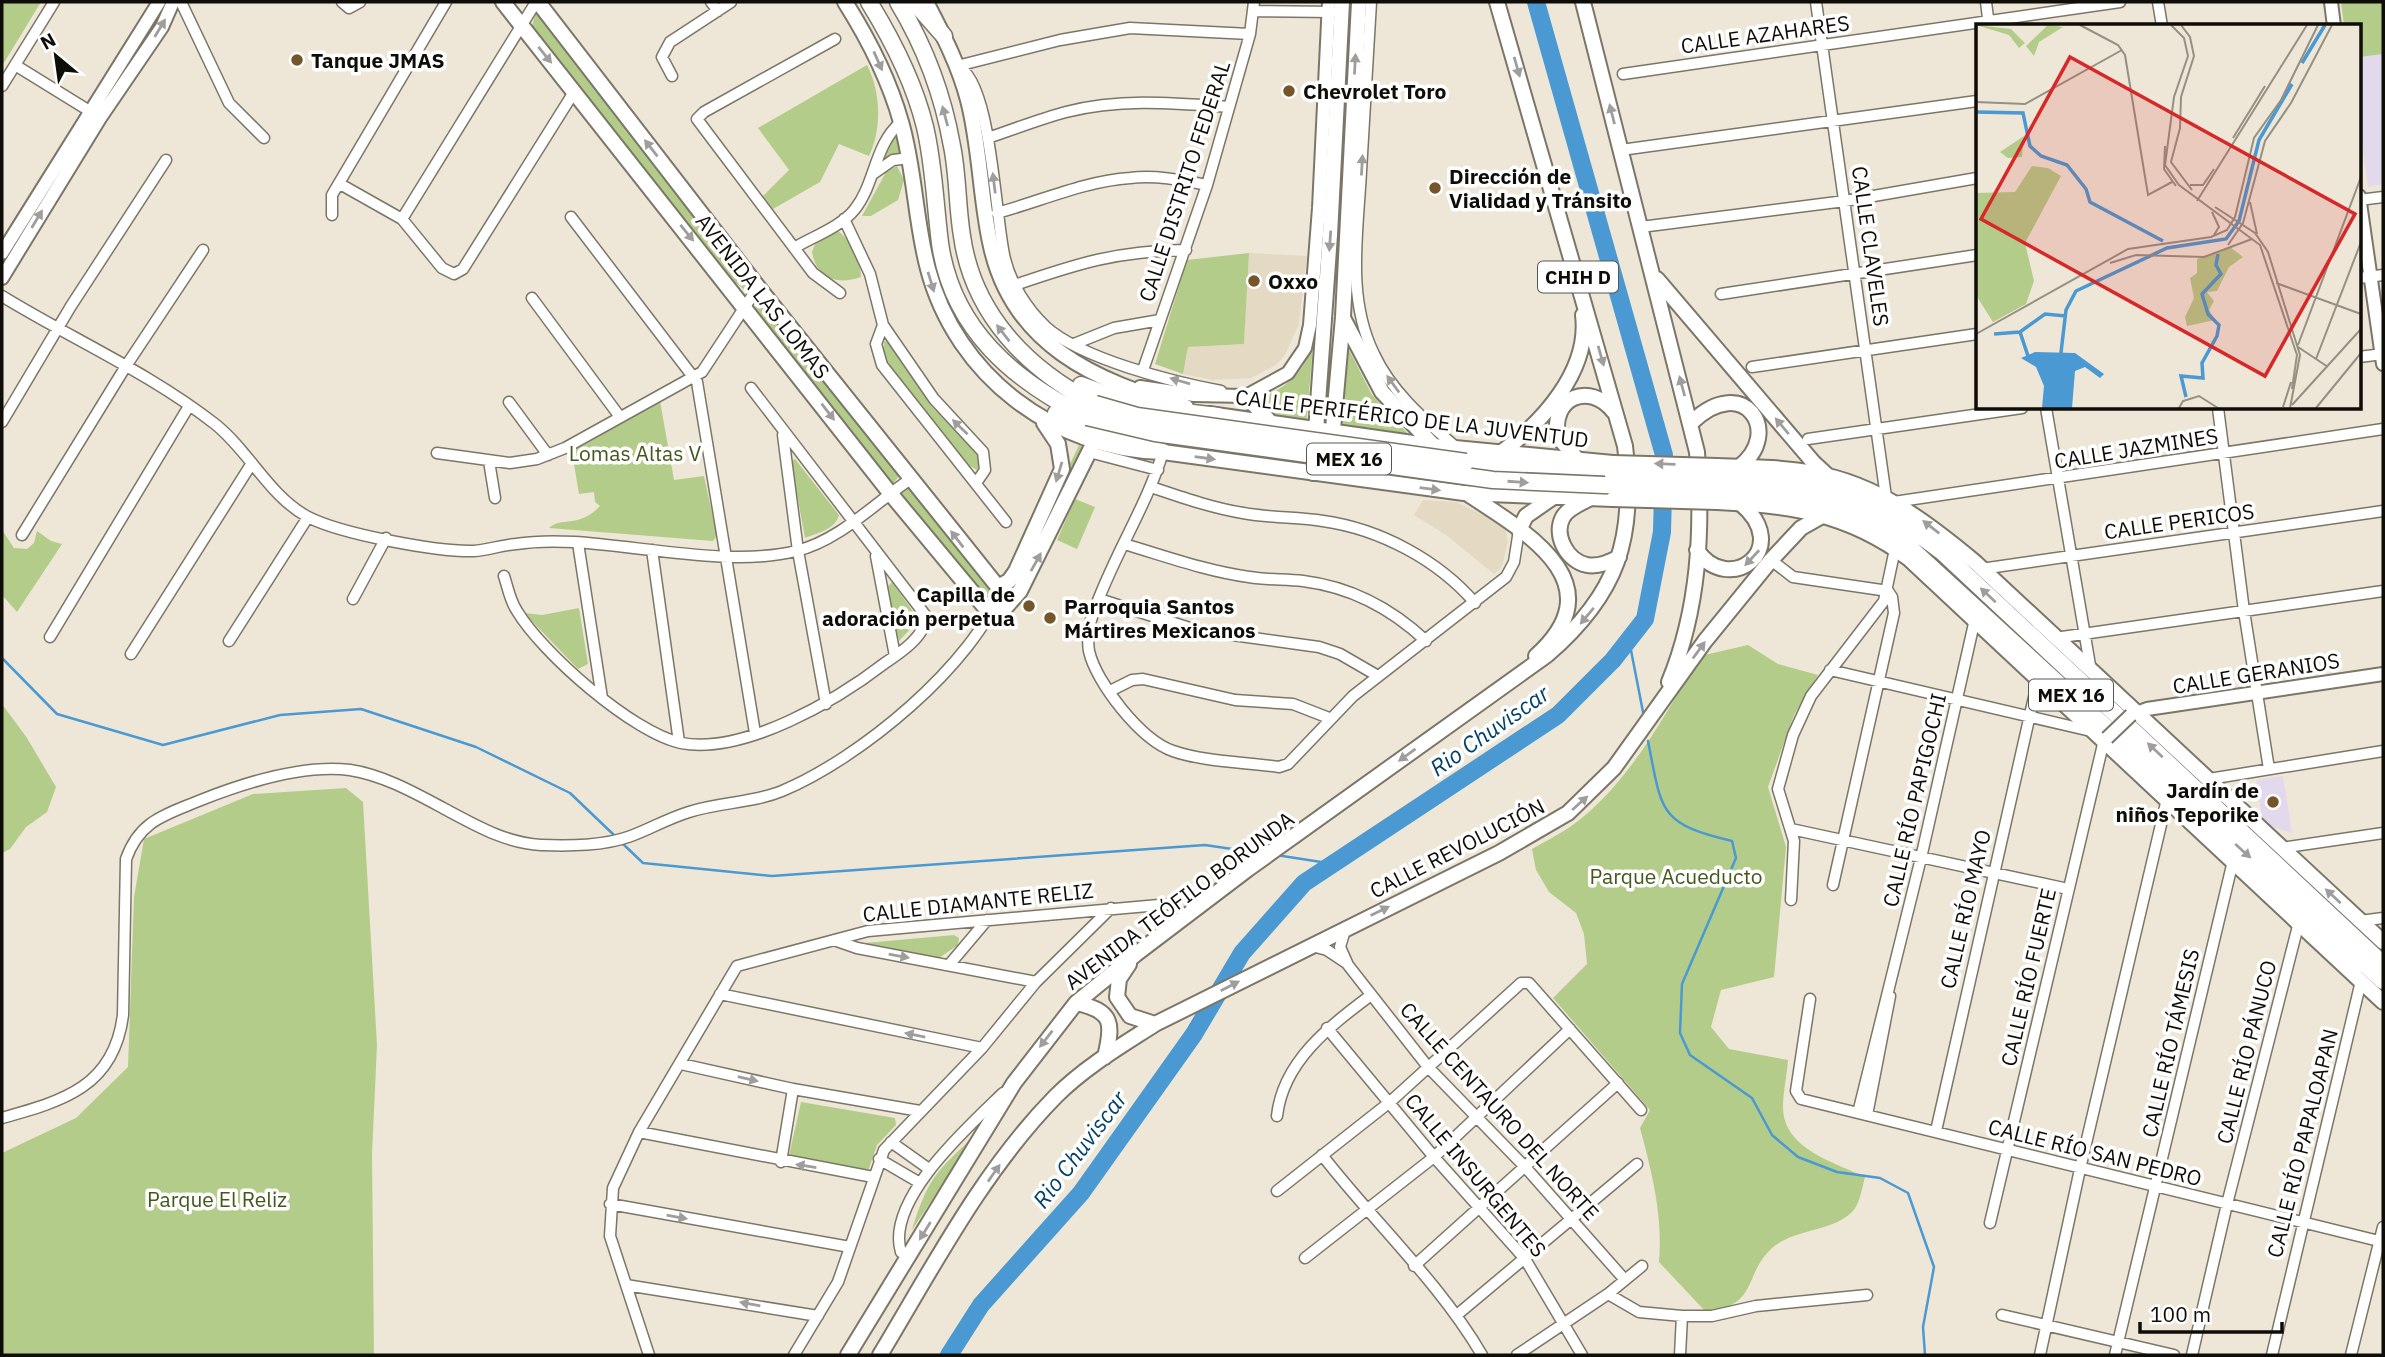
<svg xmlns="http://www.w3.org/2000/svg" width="2385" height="1357" font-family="'IBM Plex Sans',sans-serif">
<rect width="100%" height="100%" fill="#eee7d7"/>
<path fill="#e4dac4" d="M1249 253 1307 256 1299 324 1285 355 1276 365 1251 378 1213 380 1183 374 1188 347 1244 344Z
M1423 500 1456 502 1505 526 1508 541 1502 567 1494 574 1446 535 1414 515Z"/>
<path fill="#e3d9ed" d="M2383 54V184L2368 187 2359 123V57Z
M2283 776 2292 833 2263 824 2256 780Z"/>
<path fill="#b3cc89" d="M2 2H41L2 66Z
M2341 2H2383V54L2359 57V26H2344Z
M535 15H540L749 284 745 290 733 281 532 26Z
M867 65C881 92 882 129 869 156L839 144 820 182 773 209 763 196 789 170 758 128Z
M896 137 901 153 883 160 880 158 891 138Z
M897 166 904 180 898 200 871 216H862L886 172Z
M838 231C854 243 860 258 861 277 838 285 817 280 812 252L815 244Z
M1249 253 1244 344 1188 347 1183 374 1155 364 1187 260Z
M762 299 897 472 899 476 893 484 888 482 755 309 758 300Z
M1342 336 1372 395 1411 437 1337 429Z
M884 341 888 342 932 407 977 450 981 465 977 470 968 465 883 359Z
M1313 346 1306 426 1274 419 1251 400C1281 394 1303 374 1313 346Z
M660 401 674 480 704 476 717 536 713 541 549 528C562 516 578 529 600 506L595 502 594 492 579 494 572 452Z
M1079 445 1084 448 1024 581H1015Z
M795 459 839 515C835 530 817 533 805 538L791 461Z
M906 488 913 491 992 591 994 598 991 604 900 495Z
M1075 499 1095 507 1077 549 1057 540Z
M2 530 14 548 27 549 34 543 37 531 51 541 62 544 17 612 2 595Z
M892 582 919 620 899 641 886 588Z
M579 608 588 664 578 669 524 613 542 615Z
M1748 645 1778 664 1818 675 1794 715 1768 787 1786 847 1774 977 1721 990 1711 1027 1729 1049 1788 1060C1787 1075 1783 1092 1783 1108 1784 1149 1834 1162 1865 1177 1862 1188 1860 1204 1852 1212 1831 1233 1792 1228 1770 1250 1743 1277 1758 1307 1705 1311L1659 1262C1663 1215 1652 1173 1640 1128L1650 1110 1553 998 1587 964 1584 934 1576 913 1549 892 1536 870 1532 849C1544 842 1558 835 1570 827 1627 787 1665 715 1700 656Z
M2 704 27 738 56 787 47 812 26 827 10 849 2 853Z
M346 788 363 802 377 1045 372 1154 374 1355H2V1153L76 1118 128 1067 134 897 144 839 253 794Z
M954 935 959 938 958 945 936 960 865 948V943Z
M801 1102 895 1118 896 1125 877 1145 867 1174 788 1160Z
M974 1136 912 1230C928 1179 935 1173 974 1136Z"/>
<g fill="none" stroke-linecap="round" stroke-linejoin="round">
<path stroke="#4a99d3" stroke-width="2.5" d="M1629 640 1643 712
M2 658 57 714 163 745 280 715 361 709 476 747 570 793 615 836
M1648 741C1662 811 1658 824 1732 841L1736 858 1682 984 1680 1033 1690 1055 1752 1098 1772 1135 1798 1157 1837 1172 1880 1178 1908 1193 1934 1267 1923 1327 1925 1355
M622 843 643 863 772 876 1205 845 1259 853
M1276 855 1334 864"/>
<path stroke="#4a99d3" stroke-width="18" d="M949 1355 981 1305 1081 1193 1194 1034 1242 953 1304 883 1558 715 1613 660 1645 619 1662 532 1664 455 1536 2"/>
<g stroke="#7c7668" stroke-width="13">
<path id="minor" d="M181 2 229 103 264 138
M342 2 349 8 360 2
M711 2 718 11
M1371 2C1368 58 1364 115 1361 171 1358 233 1346 297 1374 354 1392 393 1426 421 1458 449
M1816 2 1886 497
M1986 2 1989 26
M2158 2 2162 26
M1253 11 1333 12
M835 39 704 112 697 119 813 273 840 293
M15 65 96 115
M957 66C992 79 995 221 1005 259 1011 284 1027 309 1046 327 1082 359 1173 382 1221 391
M957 66 1060 40 1130 28 1250 34
M1623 74 2120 2
M672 76 662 57 670 42 731 2
M2 86 54 2
M988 138C1014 129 1040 119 1066 112 1120 98 1174 103 1229 107
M1621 150 1977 101
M873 174 893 160 910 158
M340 184 402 219 442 268 454 274 463 269 574 92
M2359 200 2383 197
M997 213C1041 201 1085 181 1130 178 1156 175 1181 180 1207 185
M332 215V195L446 2
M571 217 697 382 755 733
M402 219 536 2
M844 219 870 274 883 325 934 399 983 452 985 470 976 483
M1641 227 1845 201 1977 178
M794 248C812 237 841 227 855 209 876 182 874 145 901 122
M2359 278 2383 275
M1015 285C1079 263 1117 251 1186 250
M1721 294 1977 255
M2 296C72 339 150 373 215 424 249 451 269 496 308 517 341 534 437 552 474 551 488 550 502 545 516 544 535 541 555 541 574 542 641 546 732 567 796 551 839 541 876 502 912 478
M532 298 620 417
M883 325 876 344 882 365 1006 522
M1074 344 1114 328 1160 320
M2359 357 2383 354
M1752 367 1977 334
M1143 370 1207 185 1250 34 1254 2
M509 402 548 455
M2046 408 2091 671
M2218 408 2244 611 2269 769
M2 422 71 306 166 160
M783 435 798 551 826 704
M1808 439 2022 408
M1089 452 1158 470
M1163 452C1146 508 1112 558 1093 614 1089 624 1087 640 1089 651 1096 683 1141 740 1173 751 1205 762 1245 762 1279 767L1288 764 1353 696 1506 577 1514 562 1519 530
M437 453 510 463 537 459 565 448 702 372 758 287
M489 461 495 498
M1151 487C1181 497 1212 508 1243 513 1270 518 1297 517 1323 521 1380 529 1438 560 1475 603
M1894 502 2383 429
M22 535 126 366 203 250
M578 543 602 698
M1124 544C1165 556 1206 571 1249 577 1267 580 1285 579 1303 581 1351 587 1391 608 1426 641
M652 550 679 742
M876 556 895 656
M1771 560 1793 577 1888 591 1892 597 1894 613 1833 885
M1981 569 2383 511
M504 576C508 588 510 601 517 611 542 653 633 733 681 743 744 755 837 700 885 663 900 653 926 636 926 616L751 388
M353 599 386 538
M1099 599 1196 630 1319 647 1340 654 1378 676
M50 637 189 406
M2055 638 2383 591
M229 641 308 517
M131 654 252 463
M1830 670 2091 731
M1110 691 1132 680 1143 679 1235 700 1293 704 1329 718
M2209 779 2383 751
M1791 829 2068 889
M2281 848 2383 833
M1791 900 1794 841 1778 789 1793 735 1811 696 1884 601 1895 549
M2360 921 2383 918
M1345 930 1340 947 1348 965 1428 1067 1526 1168 1625 1280
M834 940 857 948 1036 982
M1312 946 1327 950 1345 962
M949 965 987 920
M720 994 982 1048
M1810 999 1796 1091 1801 1099 2383 1242
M1327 1028 1434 1157 1525 1259 1582 1355
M681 1064 793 1089 920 1111
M1858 1113 1921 858 1975 619
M1867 1115 1890 996
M1277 1116C1283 1061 1330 1026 1371 995
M2 1118C63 1101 114 1087 123 1015L126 859C140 820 165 815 201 800 244 783 303 764 350 770 383 775 415 793 443 808 475 825 505 843 541 845 570 846 604 846 631 836 650 829 669 818 689 812 720 802 753 803 782 791 859 759 974 665 1003 586
M1936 1131 2034 697
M639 1132 873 1177
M891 1142 929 1169
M1322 1155C1374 1222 1439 1282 1482 1355
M879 1159 920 1183
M781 1162 793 1089
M1277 1191 1390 1102 1521 983H1529L1641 1110
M610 1204 850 1247
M1990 1223 2104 740
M909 1258 901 1252C885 1200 969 1126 1003 1093
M1305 1258 1434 1157 1570 1029
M1414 1266 1618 1083
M626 1285 818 1316
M1608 1294 1639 1312 1682 1316H1712L1756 1306 1867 1295
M1458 1314 1637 1164
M2002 1315 2174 1355
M649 1355 610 1236 613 1188 639 1132 737 966 868 931 1170 904
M794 1355 838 1282 884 1150 982 1048 1036 982 1111 908
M1517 1355 1608 1294 1642 1266
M1680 1355 1682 1316
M2040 1355 2080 1169 2167 799
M2115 1355 2233 861
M2192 1355 2227 1204 2299 922
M2272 1355 2361 981
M2351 1355 2383 1227"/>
</g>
<g stroke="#7c7668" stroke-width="16">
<path id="tertiary" d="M2331 2 2334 26
M2359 196 2383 364
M2 253 159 2
M2 278 100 118 162 27 173 2
M1140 387 1194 395 1246 396 1288 373 1305 348 1310 325 1319 208 1329 2
M2131 715 2147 709 2383 674"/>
</g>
<g stroke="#7c7668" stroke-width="18">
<path id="secondary" d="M503 2 890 493 988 611 1005 608 1020 591 1094 442
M538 2 758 287 998 587 1009 581 1016 571 1062 469 1058 444 1044 423
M845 2C869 40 889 79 901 122 915 170 915 221 928 269 956 376 1055 450 1163 452L1464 493 1613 499
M926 2C942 33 959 65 968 100 980 146 980 195 990 242 1011 345 1095 381 1186 407
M1246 396 1272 424
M1209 414 1434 446 1613 463
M1717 466C1749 467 1782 467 1814 473 1877 484 1927 522 1976 563L2383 942
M1466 493C1526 532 1617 583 1536 656
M1717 502C1790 505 1847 513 1908 558L2383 1002
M1519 530 1526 516 1552 498"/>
</g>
<g stroke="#7c7668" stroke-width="18">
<path id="primary" d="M1583 2 1697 452C1703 530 1699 609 1669 682
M1657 279 1813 462 1828 476
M1343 318 1382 392 1434 446
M1692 422C1744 372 1784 433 1739 467
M1499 454C1542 423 1590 371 1583 315
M1578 460 1558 437C1550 397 1590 381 1614 412
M1313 473 1330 235 1342 2
M1329 474 1343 317 1359 2
M1591 498C1582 503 1569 507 1563 517 1553 535 1567 561 1587 565 1598 567 1610 562 1619 557
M1697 550C1728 597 1795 549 1740 503
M1129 964 1119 979 1117 997 1130 1016 1155 1024
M1076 1003C1114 1011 1113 1024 1105 1057
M848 1355 1014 1083 1076 1003 1136 954 1248 869 1547 655C1618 594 1636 538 1625 446L1497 2
M880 1355C933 1267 983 1170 1056 1096 1085 1067 1121 1046 1155 1024L1499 853 1568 813 1614 768 1705 641 1771 560 1801 528 1824 515"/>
</g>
<g stroke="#7c7668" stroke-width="19">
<path id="trunk" d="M869 2C893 41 914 82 925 127 934 165 935 204 940 243 952 329 1014 381 1087 417
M898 2C924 45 943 95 952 146 958 175 957 206 962 236 973 314 1027 369 1095 404
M914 2 944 36
M1081 385 1141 407 1218 416
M1056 413 1076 424 1163 452
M1466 462 1613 475
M1718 478C1817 481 1860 490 1941 551L2383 964
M1717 490C1799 494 1838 499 1908 546L2383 981
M2326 947 2356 966"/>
</g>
<use href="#minor" stroke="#fff" stroke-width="10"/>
<use href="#tertiary" stroke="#fff" stroke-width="12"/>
<use href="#secondary" stroke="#fff" stroke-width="14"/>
<use href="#primary" stroke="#fff" stroke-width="14"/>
<use href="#trunk" stroke="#fff" stroke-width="16"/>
<g stroke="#7c7668" stroke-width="16" stroke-linecap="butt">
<path id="tertiary-bridge" d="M2107 738 2131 715"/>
</g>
<g stroke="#7c7668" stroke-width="18" stroke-linecap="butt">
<path id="secondary-bridge" d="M1613 463 1717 466
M1613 499 1717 502"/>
</g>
<g stroke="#7c7668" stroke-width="19" stroke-linecap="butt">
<path id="trunk-bridge" d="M1095 404 1137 416 1466 462
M1087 417 1155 433 1493 480 1717 490
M1613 475 1718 478"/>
</g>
<use href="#tertiary-bridge" stroke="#fff" stroke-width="12"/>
<use href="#secondary-bridge" stroke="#fff" stroke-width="14"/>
<use href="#trunk-bridge" stroke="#fff" stroke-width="16"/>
</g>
<defs><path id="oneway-solid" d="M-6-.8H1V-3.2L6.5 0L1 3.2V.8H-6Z" transform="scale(1.75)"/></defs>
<g fill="#9f9e9c">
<use href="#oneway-solid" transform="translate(160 28) rotate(-59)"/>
<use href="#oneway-solid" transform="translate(545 55) rotate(51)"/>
<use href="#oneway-solid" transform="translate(878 61) rotate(66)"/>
<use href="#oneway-solid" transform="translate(1355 64) rotate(-87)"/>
<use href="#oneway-solid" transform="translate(1517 67) rotate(74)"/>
<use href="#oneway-solid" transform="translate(1612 114) rotate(-104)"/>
<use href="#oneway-solid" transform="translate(945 116) rotate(-105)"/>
<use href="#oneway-solid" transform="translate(651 148) rotate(-128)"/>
<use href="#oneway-solid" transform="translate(1362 165) rotate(-87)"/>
<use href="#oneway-solid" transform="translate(994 183) rotate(-97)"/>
<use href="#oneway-solid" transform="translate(37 219) rotate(-59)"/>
<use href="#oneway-solid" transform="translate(687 233) rotate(51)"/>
<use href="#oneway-solid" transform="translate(1330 241) rotate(94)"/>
<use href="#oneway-solid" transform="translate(931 282) rotate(73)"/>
<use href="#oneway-solid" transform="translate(1003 333) rotate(-128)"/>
<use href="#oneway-solid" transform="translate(1601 356) rotate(74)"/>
<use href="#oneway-solid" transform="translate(1180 381) rotate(-164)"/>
<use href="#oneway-solid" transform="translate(1393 384) rotate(-126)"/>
<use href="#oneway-solid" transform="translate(1682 386) rotate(-105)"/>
<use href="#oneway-solid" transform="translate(828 412) rotate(52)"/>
<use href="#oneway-solid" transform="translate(1782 426) rotate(-130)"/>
<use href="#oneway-solid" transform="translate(960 427) rotate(-136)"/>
<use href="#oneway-solid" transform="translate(1205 458) rotate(8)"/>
<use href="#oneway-solid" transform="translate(1665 464) rotate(-178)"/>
<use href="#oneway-solid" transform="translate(1059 472) rotate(107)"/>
<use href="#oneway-solid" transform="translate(1518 482) rotate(4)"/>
<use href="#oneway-solid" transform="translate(1430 489) rotate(7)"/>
<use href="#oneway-solid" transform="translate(1931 527) rotate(-142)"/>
<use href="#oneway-solid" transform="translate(957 539) rotate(-127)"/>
<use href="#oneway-solid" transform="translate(1752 558) rotate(133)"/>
<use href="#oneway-solid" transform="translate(1036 562) rotate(-61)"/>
<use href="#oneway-solid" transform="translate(1988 595) rotate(-137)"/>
<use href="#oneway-solid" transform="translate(1587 616) rotate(130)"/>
<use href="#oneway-solid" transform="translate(1699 650) rotate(-54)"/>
<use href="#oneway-solid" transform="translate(2155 750) rotate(-137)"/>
<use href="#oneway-solid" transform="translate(1407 755) rotate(144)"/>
<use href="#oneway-solid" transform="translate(1580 803) rotate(-42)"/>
<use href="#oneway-solid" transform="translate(2243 851) rotate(42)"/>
<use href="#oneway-solid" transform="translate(2333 896) rotate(-137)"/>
<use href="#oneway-solid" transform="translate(1380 911) rotate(-26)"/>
<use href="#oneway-solid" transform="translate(899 956) rotate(10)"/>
<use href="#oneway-solid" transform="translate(1230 986) rotate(-27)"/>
<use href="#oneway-solid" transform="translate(915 1035) rotate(-169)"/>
<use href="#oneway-solid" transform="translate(1046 1039) rotate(128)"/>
<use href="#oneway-solid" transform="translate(748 1079) rotate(13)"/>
<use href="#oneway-solid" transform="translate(806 1166) rotate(-171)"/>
<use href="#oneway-solid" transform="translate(994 1173) rotate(-55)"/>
<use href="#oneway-solid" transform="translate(677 1217) rotate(10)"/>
<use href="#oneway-solid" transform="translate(925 1231) rotate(122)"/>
<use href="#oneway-solid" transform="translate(750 1304) rotate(-170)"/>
</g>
<g fill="#75562b" stroke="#fff" stroke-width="2.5">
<circle cx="297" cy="60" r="7"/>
<circle cx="1289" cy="91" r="7"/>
<circle cx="1435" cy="188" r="7"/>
<circle cx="1254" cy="281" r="7"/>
<circle cx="1029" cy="606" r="7"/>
<circle cx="1050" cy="618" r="7"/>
<circle cx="2273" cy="802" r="7"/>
</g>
<g text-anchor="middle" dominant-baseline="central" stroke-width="7" stroke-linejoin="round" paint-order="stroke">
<g fill="#fff" stroke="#575652" stroke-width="2">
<rect x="1538" y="261.5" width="80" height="31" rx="5"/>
<rect x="1307" y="443.5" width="84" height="31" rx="5"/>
<rect x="2029" y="679.5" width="84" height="31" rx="5"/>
</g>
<g font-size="19" font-weight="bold" fill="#0f0d08">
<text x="1578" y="277">CHIH D</text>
<text x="1349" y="459">MEX 16</text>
<text x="2071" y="695">MEX 16</text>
</g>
<g font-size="21" fill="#0f0d08" stroke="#fff">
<text transform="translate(1765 34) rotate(-8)">CALLE AZAHARES</text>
<text transform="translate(1184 181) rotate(-72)">CALLE DISTRITO FEDERAL</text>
<text transform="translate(1871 246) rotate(82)">CALLE CLAVELES</text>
<text transform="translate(763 296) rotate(52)">AVENIDA LAS LOMAS</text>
<text transform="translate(1412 418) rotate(7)">CALLE PERIFÉRICO DE LA JUVENTUD</text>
<text transform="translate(2136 448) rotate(-9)">CALLE JAZMINES</text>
<text transform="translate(2179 521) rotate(-8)">CALLE PERICOS</text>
<text transform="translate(2256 673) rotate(-9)">CALLE GERANIOS</text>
<text transform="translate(1914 800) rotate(-77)">CALLE RÍO PAPIGOCHI</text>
<text transform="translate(1457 848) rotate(-27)">CALLE REVOLUCIÓN</text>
<text transform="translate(1179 900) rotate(-37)">AVENIDA TEÓFILO BORUNDA</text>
<text transform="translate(978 902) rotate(-6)">CALLE DIAMANTE RELIZ</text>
<text transform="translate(1965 909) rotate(-77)">CALLE RÍO MAYO</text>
<text transform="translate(2028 977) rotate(-77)">CALLE RÍO FUERTE</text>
<text transform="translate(2170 1043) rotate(-77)">CALLE RÍO TÁMESIS</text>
<text transform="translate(2246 1052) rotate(-76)">CALLE RÍO PÁNUCO</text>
<text transform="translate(1500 1111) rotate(48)">CALLE CENTAURO DEL NORTE</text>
<text transform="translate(2302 1143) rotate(-76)">CALLE RÍO PAPALOAPAN</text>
<text transform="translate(2095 1152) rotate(14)">CALLE RÍO SAN PEDRO</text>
<text transform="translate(1476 1175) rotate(50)">CALLE INSURGENTES</text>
</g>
<g font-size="21" font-weight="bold" fill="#0f0d08" stroke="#fff" text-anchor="start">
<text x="311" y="60">Tanque JMAS</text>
<text x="1303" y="91">Chevrolet Toro</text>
<text x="1449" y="176">Dirección de<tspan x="1449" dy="24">Vialidad y Tránsito</tspan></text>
<text x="1268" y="281">Oxxo</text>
<text x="1015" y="594" text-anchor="end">Capilla de<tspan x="1015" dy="24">adoración perpetua</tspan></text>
<text x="1064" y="606">Parroquia Santos<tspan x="1064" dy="24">Mártires Mexicanos</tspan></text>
<text x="2259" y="790" text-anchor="end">Jardín de<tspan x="2259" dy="24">niños Teporike</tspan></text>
</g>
<g font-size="21" fill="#45581c" stroke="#fff">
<text x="635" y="453">Lomas Altas V</text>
<text x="1676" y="876">Parque Acueducto</text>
<text x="217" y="1199">Parque El Reliz</text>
</g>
<g font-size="23" font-style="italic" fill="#004167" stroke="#fff">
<text transform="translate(1489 730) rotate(-35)">Rio Chuviscar</text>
<text transform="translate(1079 1149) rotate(-53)">Rio Chuviscar</text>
</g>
</g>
<g transform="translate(1976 24)">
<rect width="385" height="385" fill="#eee7d7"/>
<path d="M0 1 35 5 49 19 43 24 33 11ZM72 1 87 3 63 18 58 32 50 22ZM48 112 46 133 32 134 24 128ZM56 142 72 144 85 152 49 219 58 257 50 280 17 298 0 271V169L39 168ZM254 223 267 233 253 243 241 267 231 268 238 277 233 286 239 296 211 302 209 293 218 274 214 254 221 249V235Z" fill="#b3cc89"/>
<path d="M59 328 99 329 128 350 124 354 109 343 99 347 96 384H66L68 362 60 343 45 334Z" fill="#4a99d3"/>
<path fill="none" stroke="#4a99d3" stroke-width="3.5" d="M326 39 349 1M0 88 47 89 54 122 65 132 91 141 110 165 114 178 187 217M18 310 44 308M52 332 44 308 69 290 90 292M84 337 90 286 100 267 191 224 250 215 263 197 283 116 316 60M210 373 205 352 227 354 226 339 241 312 243 301 232 290 226 270 245 250 240 241 242 230"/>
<path fill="none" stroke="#959084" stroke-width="2" d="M104 1 142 21 149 31 172 171 196 158M195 1 208 14 212 32 198 73 189 141 203 161 284 221 321 331 316 365M205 1 214 13 218 32 205 73 204 104 195 138 216 166M0 78 49 80 146 26M257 114 289 62M189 122 188 145 200 162M214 161H227L238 145M221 177 331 1M274 178 281 210M239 183 279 209 292 228 324 331 314 384M236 188 243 203 238 211M252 221 267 199 289 117 315 79 356 1M134 239 160 231 228 233 276 215M300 259 385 290M0 310 152 225 235 213 251 206 259 193 278 114 305 76 342 1M322 321 385 153M322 323 352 343M340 335 385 218M316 381 385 305M307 383 315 358M203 384 207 377 223 372 242 384M340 384 385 329"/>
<path fill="#d62828" fill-opacity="0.15" stroke="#d62828" stroke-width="3.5" d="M94 33 379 190 289 352 5 195Z"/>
<rect width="385" height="385" fill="none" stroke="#0f0d08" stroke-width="3.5"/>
</g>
<rect width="2385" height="1357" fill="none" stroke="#0f0d08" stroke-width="7"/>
<g transform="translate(56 56) rotate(331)" stroke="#ffffff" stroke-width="5" paint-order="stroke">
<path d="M0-5L12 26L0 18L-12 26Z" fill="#0f0d08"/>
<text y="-10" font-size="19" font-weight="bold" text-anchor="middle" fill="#0f0d08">N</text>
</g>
<path d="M2140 1322v10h142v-10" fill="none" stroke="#0f0d08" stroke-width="3.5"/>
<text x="2150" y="1322" font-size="21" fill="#0f0d08" stroke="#ffffff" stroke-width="5" paint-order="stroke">100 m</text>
</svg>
